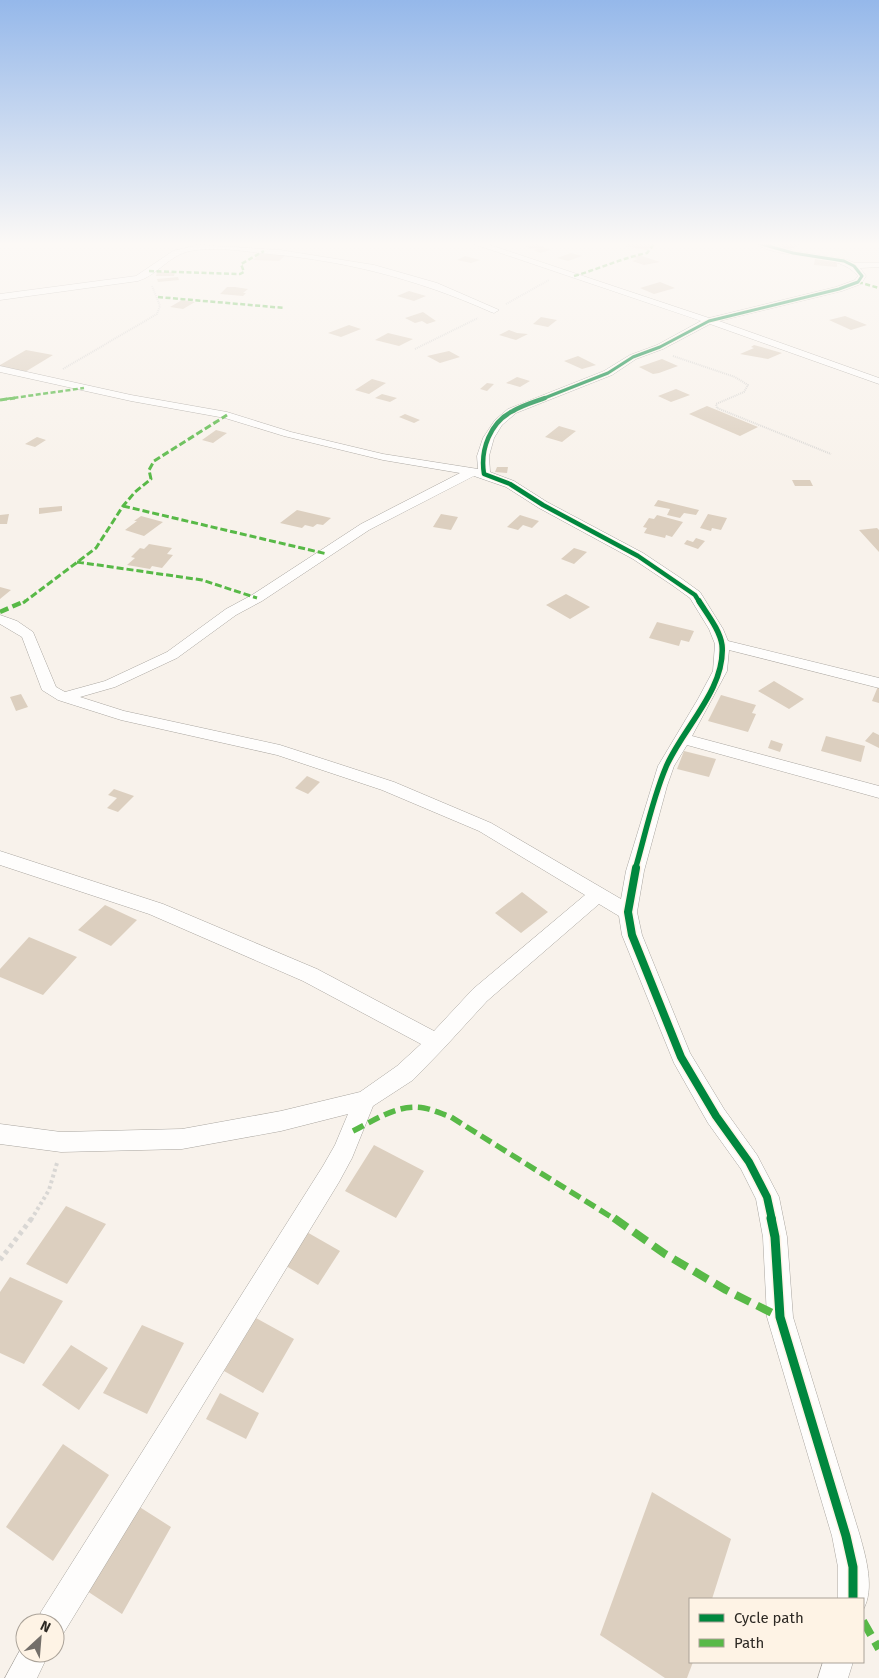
<svg xmlns="http://www.w3.org/2000/svg" width="879" height="1678" font-family="'Fira Sans',sans-serif">
<rect width="100%" height="100%" fill="#f8f2eb"/>
<path fill="#dccfbf" d="M628 243H645L653 245 647 250 625 246Z
M777 243H794L800 245 788 250 772 246Z
M536 244 550 250 540 253 534 250 538 249 535 248 531 249 526 246Z
M263 252 287 254 279 261 253 260Z
M571 253 582 256 568 261 557 258Z
M639 255 660 262 644 265 632 261 638 259 633 258Z
M465 256 480 260 471 263 457 260Z
M815 259 837 261V267L814 265Z
M157 272H175L174 276H156Z
M178 277 179 280 158 282 157 279Z
M660 282 675 288 654 294 640 288Z
M227 287H235L248 289 243 293H246L243 296 220 294Z
M409 291 426 296 414 301 397 296Z
M182 300 195 302 183 309 170 307Z
M423 312 436 321 427 324 422 321 415 323 405 318Z
M845 316 867 325 851 330 829 320Z
M541 317 557 320 548 327 533 324Z
M349 325 361 329 341 337 328 333Z
M509 330 517 333 528 334 516 340 499 335Z
M388 333 413 339 399 346 375 340Z
M754 345 782 353 768 359 740 354 754 348 751 347Z
M26 350 53 355 25 372 0 367V365Z
M449 351 460 357 440 363 427 356Z
M578 356 596 365 582 369 564 361Z
M662 359 678 366 659 373 653 374 639 367Z
M517 377 530 381 520 387 506 383Z
M372 379 386 383 369 394 355 390Z
M487 383 494 384 487 391 480 389Z
M676 389 690 395 671 402 658 396Z
M382 394 397 398 390 402 375 398Z
M707 406 758 427 740 436 689 414Z
M405 414 420 420 414 423 399 417Z
M559 426 576 431 562 442 545 437Z
M216 430 227 433 213 443 202 440Z
M37 437 46 440 35 447 25 444Z
M497 467H508L507 473 495 472Z
M792 480H810L813 486H795Z
M658 500 699 510 696 515 684 513 680 518 667 515 670 509 654 506Z
M62 506V511L39 514V508Z
M297 510 331 518 323 525 317 524 313 527 305 525 302 528 280 523Z
M9 514 7 524H0V515Z
M441 514 458 517 451 530 433 527Z
M708 514 727 518 721 530 712 528 711 531 700 528Z
M520 515 539 521 532 528 523 525 518 530 507 527Z
M657 515 683 522 672 537 666 535 665 538 644 533 647 528 643 527 649 518 654 519Z
M141 516 163 522 144 536 125 530 137 521H134Z
M877 528 879 530V552L859 530Z
M696 538 705 541 698 549 684 544 687 540 693 542Z
M149 544 172 548 167 554 173 555 162 568 152 566 150 569 127 565 135 558 131 557 140 548 144 549Z
M574 548 587 552 574 564 561 559Z
M0 587 11 590 0 599Z
M566 594 590 607 570 619 546 605Z
M657 622 694 631 689 642 681 640 679 646 649 638Z
M774 681 804 699 789 709 758 691Z
M879 684V703L872 701Z
M21 694 28 707 16 711 10 697Z
M721 695 756 705 752 713 756 714 748 732 708 721Z
M873 732 879 735V748L865 741Z
M826 736 865 746 861 762 821 751Z
M771 740 783 744 780 752 768 748Z
M684 751 716 759 709 777 677 769Z
M307 776 320 782 308 794 295 788Z
M114 789 134 796 118 812 107 808 117 798 108 795Z
M522 892 548 912 521 933 495 913Z
M105 905 137 920 111 946 78 930Z
M29 937 77 957 43 995 0 977V969Z
M374 1145 424 1171 396 1218 345 1191Z
M66 1206 106 1224 67 1284 26 1264Z
M298 1227 340 1251 318 1285 276 1260Z
M10 1277 63 1301 24 1364 0 1353V1292Z
M256 1318 294 1339 263 1393 224 1371Z
M142 1325 184 1343 147 1414 103 1393Z
M71 1345 108 1368 79 1410 42 1385Z
M220 1393 259 1413 246 1439 206 1419Z
M63 1444 109 1475 53 1561 6 1527Z
M652 1492 731 1539 712 1599H690V1662H693L687 1678H665L600 1635Z
M138 1506 171 1527 122 1614 87 1591Z"/>
<g fill="none" stroke-linecap="round" stroke-linejoin="round">
<g stroke="#aaa6a0" stroke-width="1">
<path id="street" d="M471 243H484L709 318 836 287 855 280 858 276C837 250 783 262 754 243H768L794 251 844 259 855 263H879V267L860 268 866 276 861 284 842 291 719 321 879 378V384L710 324 663 349 636 359 612 375 516 413 502 425 494 438 489 456 490 472 514 481 547 502 643 553 682 579 700 592 723 629 728 641 879 678V688L729 650 727 671 692 736 879 786V798L687 745 674 766 667 786 644 871 637 912 642 935 690 1053 724 1109 757 1155 779 1197 787 1237 793 1317 860 1536C866 1558 875 1589 863 1610V1599H838V1567L832 1536 767 1317 763 1237 756 1199 741 1169 708 1123 674 1063 622 935 619 916 599 904 487 1001 444 1048 413 1080 373 1106 352 1158 339 1182 63 1634 55 1637V1623H37L41 1612 323 1166 335 1145 348 1114 281 1131 182 1149 61 1152 0 1144V1124L61 1132 182 1129 281 1111 360 1092 397 1066 421 1044 303 981 149 914 0 865V851L163 904 317 969 434 1031 473 989 585 895 479 831 382 790 277 755 121 720 58 700 42 690 22 637 0 624V615L17 621 33 632 56 687 65 692 105 681 167 652 226 609 252 595 361 524 460 473 383 460 284 436 225 418 131 401 0 372V366L131 395 227 412 291 432 383 454 478 469 477 456 483 438 495 420 508 409 604 371 630 355 657 345 701 321ZM474 476 506 487 539 508 633 559 672 585 690 598 709 629 715 644 713 671 698 699 658 766 626 871 621 899 491 823 394 782 280 745 124 711 80 697 115 687 177 658 236 615 262 601 369 530Z
M199 245 280 250 374 265 437 283 499 310 494 313 491 312C415 278 342 260 259 253 237 250 213 247 190 251 169 255 158 275 138 281L0 300V294L136 276 173 251Z
M25 1641V1653H49L37 1678H5Z
M823 1662H853L848 1678H818Z"/>
</g>
<path stroke="#d9d7d4" stroke-width="2" stroke-dasharray="1 1" stroke-linecap="butt" d="M506 304 549 280
M415 349 478 318
M673 356 735 377 748 385 744 392 716 404 717 408 831 454
M63 369 157 314 160 306 152 286"/>
<path stroke="#d9d7d4" stroke-width="4" stroke-dasharray="3 3" stroke-linecap="butt" d="M31 1220 49 1190 57 1163"/>
<path stroke="#d9d7d4" stroke-width="5" stroke-dasharray="4 4" stroke-linecap="butt" d="M0 1260 32 1218"/>
<use href="#street" fill="#fefdfc" fill-rule="evenodd"/>
<path stroke="#58b947" stroke-width="2.5" stroke-dasharray="5 2.5" stroke-linecap="butt" d="M149 271 240 274 244 272 241 264 264 251
M574 276C599 269 622 258 647 253L655 243
M858 282 879 288
M158 297 285 308
M6 399 84 388"/>
<path stroke="#58b947" stroke-width="3" stroke-dasharray="7 3" stroke-linecap="butt" d="M0 400 15 398
M123 506 327 554
M77 562 202 580 257 598
M23 603 96 548 123 506 135 492 151 479 149 470 154 461 227 415"/>
<path stroke="#58b947" stroke-width="4.5" stroke-dasharray="9 4.5" stroke-linecap="butt" d="M0 612 25 601"/>
<path stroke="#58b947" stroke-width="5.5" stroke-dasharray="12 5.5" stroke-linecap="butt" d="M353 1131C375 1120 399 1103 424 1108 434 1110 442 1114 451 1117L616 1220"/>
<path stroke="#58b947" stroke-width="8" stroke-dasharray="16 8" stroke-linecap="butt" d="M614 1218 665 1254 726 1290 780 1317
M863 1621 879 1649"/>
<g stroke="#fef3e5" stroke-width="5">
<path id="cycleway-far4" d="M542 399 608 373 633 357 660 347 709 321 839 289 858 282 862 276 854 266 844 261 793 253 758 243"/>
</g>
<g stroke="#fef3e5" stroke-width="6">
<path id="cycleway-far3" d="M545 398C534 402 523 405 513 411 490 422 480 450 484 474L510 484 543 505 638 556 695 595 700 603"/>
</g>
<g stroke="#fef3e5" stroke-width="8">
<path id="cycleway-far2" d="M635 870C645 836 652 800 666 767 682 729 726 689 722 645 720 630 707 614 699 601"/>
</g>
<g stroke="#fef3e5" stroke-width="11">
<path id="cycleway-far1" d="M636 868 628 912 632 935 681 1057 716 1116 749 1162 767 1197 772 1220"/>
</g>
<g stroke="#fef3e5" stroke-width="12">
<path id="cycleway" d="M771 1218 775 1237 780 1317 846 1536 853 1567V1599"/>
</g>
<use href="#cycleway-far4" stroke="#00873e" stroke-width="3"/>
<use href="#cycleway-far3" stroke="#00873e" stroke-width="4.5"/>
<use href="#cycleway-far2" stroke="#00873e" stroke-width="5.5"/>
<use href="#cycleway-far1" stroke="#00873e" stroke-width="8"/>
<use href="#cycleway" stroke="#00873e" stroke-width="9"/>
</g>
<linearGradient id="sky" x2="0" y2="1"><stop stop-color="#95b8ea"/><stop offset="0.51" stop-color="#fcf9f6"/><stop offset="1" stop-color="#fcf9f6" stop-opacity="0"/></linearGradient>
<rect width="879" height="478" fill="url(#sky)"/>
<rect x="689" y="1598" width="175" height="65" fill="#fef3e5" stroke="#aaa298"/>
<rect x="699" y="1614" width="25" height="8" fill="#00873e" stroke="#aaa298"/>
<text x="734" y="1623" font-size="15" fill="#2d2924">Cycle path</text>
<rect x="699" y="1639" width="25" height="8" fill="#58b947" stroke="#aaa298"/>
<text x="734" y="1648" font-size="15" fill="#2d2924">Path</text>
<g transform="translate(40 1638) rotate(26)"><circle r="24" fill="#fef3e5" stroke="#aaa298"/>
<path d="M0-4L9 19L0 12L-9 19Z" fill="#746f6a"/>
<text y="-8" font-size="14" font-weight="bold" text-anchor="middle" fill="#2d2924">N</text>
</g>
</svg>
